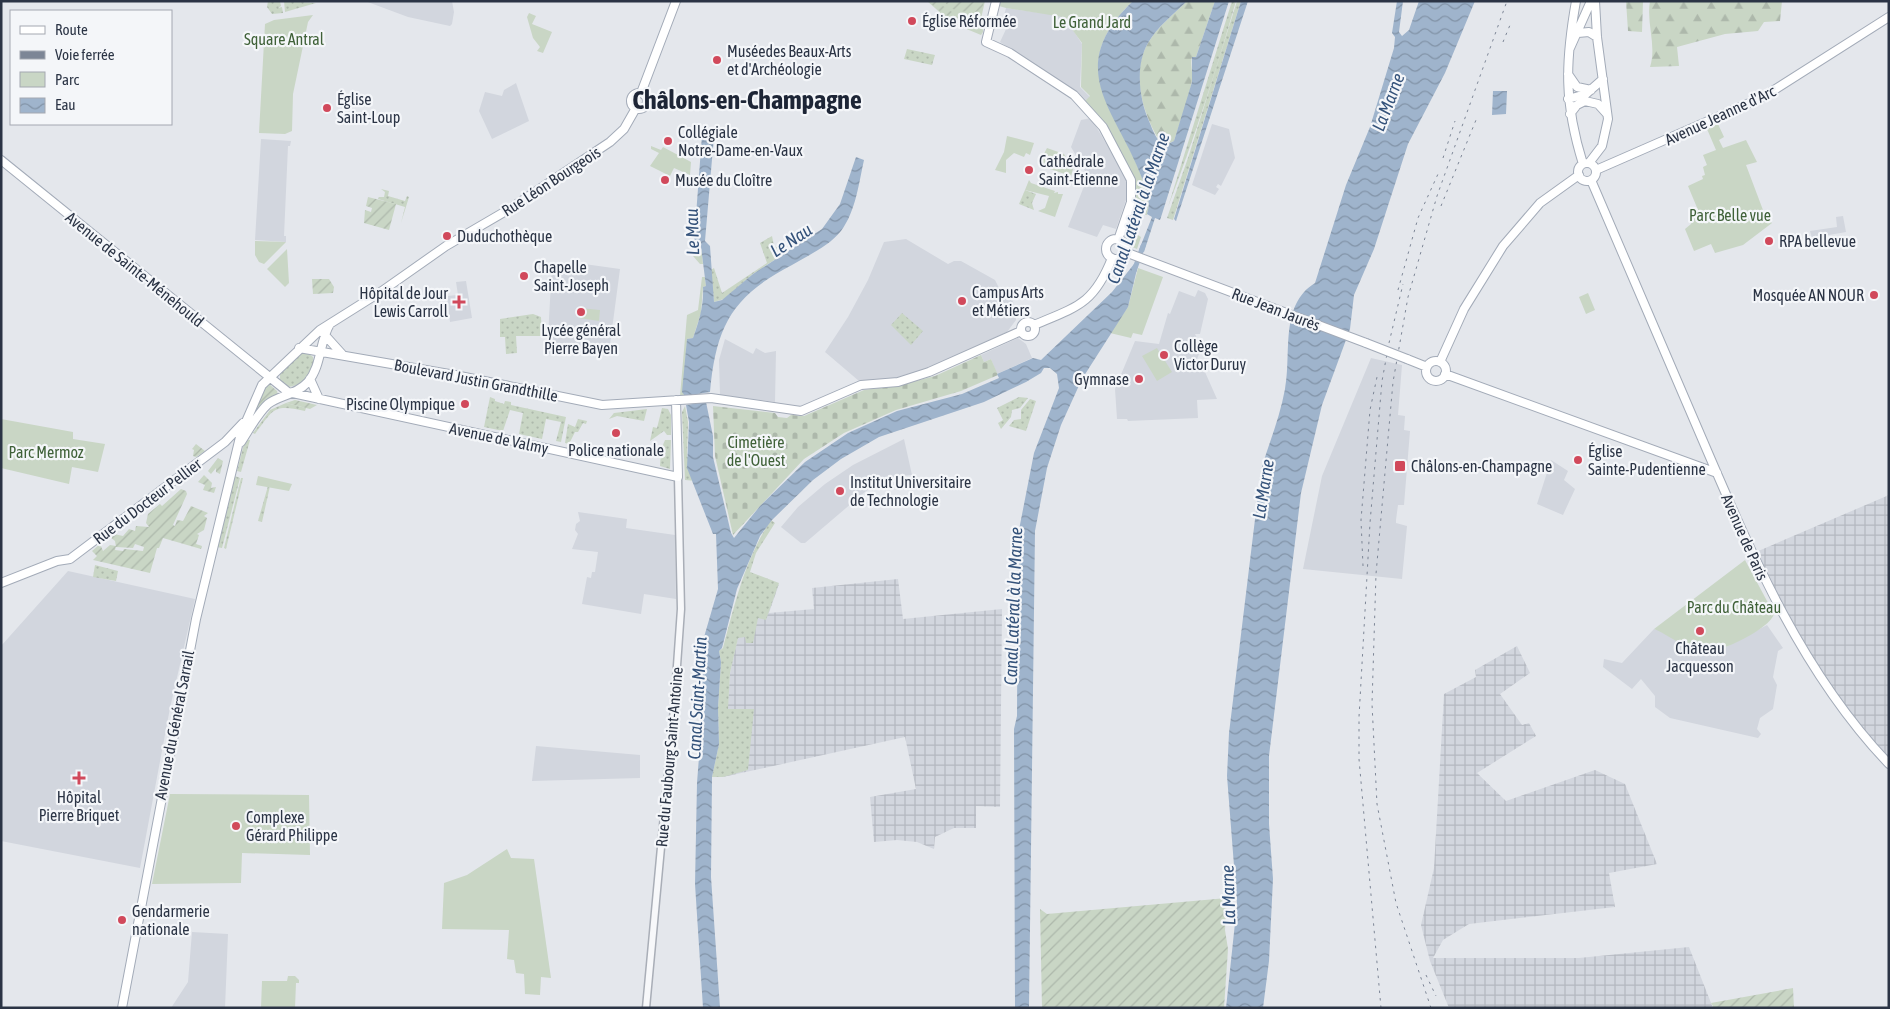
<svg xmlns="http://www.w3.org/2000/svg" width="1890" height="1009" font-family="'Asap Condensed',sans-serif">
<defs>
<pattern id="industrial-grid" width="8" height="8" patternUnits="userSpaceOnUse" patternTransform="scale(1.25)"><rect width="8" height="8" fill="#d2d6de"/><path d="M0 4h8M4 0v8" fill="none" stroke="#b4b8c0"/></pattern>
<pattern id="grass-dots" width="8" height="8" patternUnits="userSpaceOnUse" patternTransform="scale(1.25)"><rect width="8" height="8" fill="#c9d6c5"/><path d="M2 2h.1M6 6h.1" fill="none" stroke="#adb8ab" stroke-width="1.8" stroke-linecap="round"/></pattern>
<pattern id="forest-firs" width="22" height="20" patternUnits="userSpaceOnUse" patternTransform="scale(1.25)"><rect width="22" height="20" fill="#c9d6c5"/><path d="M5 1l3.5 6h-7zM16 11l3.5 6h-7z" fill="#adb8ab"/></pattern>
<pattern id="cemetery-stones" width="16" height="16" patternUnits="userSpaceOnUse" patternTransform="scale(1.25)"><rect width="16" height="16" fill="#c9d6c5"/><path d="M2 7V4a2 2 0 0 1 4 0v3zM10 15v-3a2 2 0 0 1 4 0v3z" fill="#adb8ab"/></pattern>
<pattern id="garden-furrows" width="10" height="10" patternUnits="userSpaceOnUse" patternTransform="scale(1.25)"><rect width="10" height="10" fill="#c9d6c5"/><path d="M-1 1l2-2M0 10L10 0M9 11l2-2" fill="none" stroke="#adb8ab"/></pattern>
<pattern id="water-waves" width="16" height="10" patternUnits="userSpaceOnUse" patternTransform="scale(1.25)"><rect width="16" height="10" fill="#9fb4cc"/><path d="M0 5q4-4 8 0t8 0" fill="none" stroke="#8293a7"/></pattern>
</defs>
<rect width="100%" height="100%" fill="#e4e7ec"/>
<path fill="#d2d6de" d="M365 1H452L454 12 452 24 450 26 408 17Z
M1006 8 1064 16 1082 44 1080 87 1090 97 1085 101 1075 91 1000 42 1007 27 1002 23Z
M516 83 529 121 492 139 479 111 485 92 502 96 504 90Z
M1091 118 1127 179V197L1116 229 1103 225 1097 237 1068 227 1088 176 1071 147 1081 120Z
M1212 124 1229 129 1235 158 1221 186 1218 184 1216 187 1219 189 1215 195 1192 185Z
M261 139 291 141 290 146H288L284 236H286V242L255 240Z
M1843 216 1846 232 1812 238 1810 231 1837 227 1836 217Z
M906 239 948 264 954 261H961L995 280 1000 290 1009 291 1016 310V320L1007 332 933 366 896 378 859 381 825 352 848 317 868 280 884 242Z
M577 263 620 269 609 352 547 354 552 265Z
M466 281 472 318 450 322 447 296 458 295 456 282Z
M1198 290 1205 293 1208 299 1200 334H1195L1199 342V354L1197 359 1201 363 1217 399 1197 400 1198 418 1128 421 1127 419H1117L1115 389 1135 341 1159 344 1168 313 1170 314 1179 291 1195 297Z
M1018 338 1026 344 1032 358 997 374 991 359 984 362 981 355Z
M725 339 753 354 756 348 765 353 776 351 775 402 720 395 719 360Z
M1371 358 1402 365 1398 415 1405 416 1404 430 1410 431 1404 505H1398L1396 520V523L1407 526 1402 579 1303 569 1322 476Z
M904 439 912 475 892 477 866 491 805 543H801L781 527 798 507 825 484 853 465Z
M1551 460 1568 471 1564 480 1575 489 1563 515 1537 504Z
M578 512 627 519 626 528 675 535 676 599 644 594 641 614 582 604 587 577 591 578 592 572H595L598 552 572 549 578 534 575 530 576 524 580 521Z
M68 571 195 599 170 708 140 868 1 841V646Z
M1767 625 1783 648 1778 651 1773 677 1777 685 1773 709 1760 718 1757 729 1761 734 1758 738 1670 718 1655 707V696L1641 679 1632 689 1603 667 1604 659 1622 663 1654 629 1724 648Z
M536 746 640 755V778L532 781Z
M192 932 228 934 225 1008H171L188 982Z"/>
<path fill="url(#industrial-grid)" d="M1889 495V760L1845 712 1749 555Z
M898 579 903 619 1002 609 1000 807 976 806V828H954L935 837 934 849 917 842 897 840 874 842 870 797 916 789 905 737 723 777 730 673 738 637 779 584 769 613 814 609 812 588Z
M1517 646 1530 673 1500 694 1522 725 1529 723 1536 736 1477 773 1506 801 1595 770 1625 784 1657 864 1609 873 1615 907 1469 924 1443 940 1433 958H1579L1689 947 1713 1008H1449L1430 961 1421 925 1434 868 1444 694 1476 677 1475 670Z"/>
<path fill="url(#grass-dots)" d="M268 1H280L281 6 278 8 282 7 283 13 272 14 267 7Z
M284 1 316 3 285 12Z
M1232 1H1236C1216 71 1194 139 1168 207Z
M1237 1H1241L1173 220 1167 218 1189 155Z
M907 49 935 55 932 65 904 59Z
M381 189 389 191 388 196 405 201 407 196 409 197 401 223 405 207 378 199 379 197H384L385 192Z
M1025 190 1036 194 1032 203 1034 210 1019 204Z
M772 236 774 246 781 249 785 253 753 274 724 299 714 302 711 270 714 268 722 293 767 263 760 243Z
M902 313 923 331 911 345 891 325Z
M533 314 541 317 542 336H516L517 353 506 354 505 337H500V319Z
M306 352 313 357C317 373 300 388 285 387L280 381V373L301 353Z
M490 397 495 399V401L504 404 505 401 511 402V405L566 417 561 442 556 441 561 422 546 419 542 439 519 434 523 413 510 410 503 431 484 427Z
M1019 397 1028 398 1020 408 1012 410 1011 417 1001 429 998 423 1003 420 997 408Z
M1030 399 1036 401 1026 431 1009 426 1014 420 1021 419V410Z
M286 403 306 408 305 411C273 404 274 409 255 434L253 433 270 410Z
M685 406 688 422 687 457 694 454 696 481 685 480 682 412Z
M662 408 668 409 671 415V435H667L664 431 650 441 653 427 657 428Z
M647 409 644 421 617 416 609 419 614 413Z
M578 419 587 421 586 424 583 423 578 432H575L569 444 565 443 568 424 575 427Z
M245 440H250L241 472 237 471Z
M665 440H671L670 469 660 466 661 450Z
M235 476 240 478 222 548 217 547Z
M241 478H243L226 549 224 548Z
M268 486H270L262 522 258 521Z
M771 520 775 523 756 553 750 572 779 583 766 620 758 618 753 643H746L745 637 738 638 730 673 728 709H754L748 770 723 777H712L719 744 718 707 721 662 719 651 723 648C735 603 745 559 771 520Z
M95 565 118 571 116 581 93 577Z"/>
<path fill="url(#forest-firs)" d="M1187 1H1215L1196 57H1192C1190 64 1193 72 1192 80 1189 100 1180 121 1174 141L1165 145 1160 142C1143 114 1130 74 1148 43 1157 27 1174 14 1187 1Z
M1626 1H1643L1642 32 1628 31Z
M1650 1H1782L1780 21 1764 22 1758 31 1725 34 1677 47 1679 66 1650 67C1657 45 1646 24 1650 1Z"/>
<path fill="url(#cemetery-stones)" d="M981 355 984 362 991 359 998 375 961 391 896 410 844 433 804 459 733 535 715 456 713 406 775 413 778 417 787 418 791 415 804 416 864 390 900 385 935 376Z"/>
<path fill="#c9d6c5" d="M927 1H985L980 23 983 24V32L981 35 952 23Z
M1000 1H1133C1062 69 1118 109 1142 178 1147 191 1151 201 1147 215L1143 214 1136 234 1141 237 1137 249 1130 246 1125 238 1129 224H1135L1139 204 1132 198V187L1097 118 1085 101 1090 96 1081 87 1082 43 1063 17 1006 8 999 6Z
M529 13 536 16 532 24 552 32 543 53 537 51 540 47 533 38 527 17Z
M313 15 308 22 293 94 292 131 285 134 259 133 265 24 274 20Z
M1718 124 1724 137 1719 140 1723 148 1746 140 1757 162 1746 165 1766 218 1772 223 1743 245 1715 253 1711 244 1694 251 1685 229 1691 224 1689 214 1698 210 1688 186 1703 179 1702 176 1705 175 1703 167 1707 165 1703 155 1716 150 1707 129Z
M1007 136 1034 143 1030 155 1026 153 1024 157 1014 153 1006 160V173L995 170 1004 152Z
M651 146 661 150 663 147 691 162 690 175 674 168 670 176 650 166 659 153 651 149Z
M1047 148 1064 154 1073 169 1071 176 1038 165Z
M1029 180 1031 183 1055 191 1054 193 1058 192V194H1063L1055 217 1038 211 1045 208 1049 196 1025 190Z
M255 241 286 242 264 264 259 262 255 255Z
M701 247 703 264H700L693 256 695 251Z
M287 249 289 283 285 287 267 269Z
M1138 268 1163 277 1142 335 1133 333 1131 338 1110 333 1128 307Z
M702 277H705L706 286 703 287 701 313 693 338 687 339 685 396H680L687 315 698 310Z
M1588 293 1595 310 1586 314 1579 297Z
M580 308 600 310 599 321 579 318Z
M1157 348 1172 372 1157 381 1142 356Z
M1 419 73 432V439L105 444 98 472 72 467 69 484 1 468Z
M258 476 292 484 289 491 256 485Z
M1745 560 1774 614C1769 630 1716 655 1700 652 1688 650 1667 634 1654 629Z
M170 794 309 795 310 855 242 853 241 883 152 884Z
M507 849 511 858 534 859 551 978 541 977 540 995 525 994 524 974 516 973 514 960 507 959 509 930 442 929 444 883 467 875Z
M288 976H295L299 980V983H296L295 1008H261L262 981H287Z"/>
<path fill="url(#garden-furrows)" d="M928 1C948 1 945 19 973 12L972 30 951 21Z
M944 1H979C972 17 952 13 944 1Z
M982 1H984L978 25 974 24 975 12Z
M368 197 396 204 389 230 364 223 365 210 371 212 372 208 366 206Z
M312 279H329L334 287 333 293 313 294Z
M268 383 277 391 278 395 248 427 258 397Z
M295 400 317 405 310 409 286 403Z
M196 444 205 451 196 457 193 456 194 450 192 449Z
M218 458 223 461 220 474 216 472V468L211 474 208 471Z
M204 475 212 483 211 488 216 487 214 493 203 490 205 485 198 482Z
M181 489 186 491 187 494 173 525 175 526 177 520 183 521 191 506 208 513 204 516 207 518 204 530 197 534 199 535 196 544 202 546 201 549 163 538 159 548H157L150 573 93 560 97 556 92 551 100 544 103 551 110 545 116 546 115 550 123 551 124 549 143 551 144 547 135 544 133 548 116 547 115 541 110 537 114 534 123 536 129 529 135 531 136 526 149 527 146 523 148 514 160 504 162 506Z
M1227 898 1225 930 1228 949 1224 1008H1042L1040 909 1047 914Z
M1793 988 1794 1008H1714L1711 1003Z"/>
<path fill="url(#water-waves)" d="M1133 1H1187C1174 14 1157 27 1148 43 1135 65 1139 99 1149 121 1153 130 1156 142 1166 145L1174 141 1192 82V57H1196L1215 1H1229L1162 214 1160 220 1155 218 1144 252 1139 250 1152 217 1147 214C1151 202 1147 193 1143 181 1118 111 1061 70 1133 1Z
M1241 1H1248L1176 221 1174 219Z
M1397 1H1403L1399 32 1402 36 1409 30 1419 1H1475L1445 73 1408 144 1374 249 1354 295 1350 329 1322 405 1301 493 1269 756V824L1273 879 1269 961 1263 1008H1226L1237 904 1227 776 1229 733 1261 470C1269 443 1280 417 1285 389 1292 354 1279 305 1315 283L1346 185 1370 127 1394 48 1395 37 1392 33Z
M1493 91H1507L1506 114 1492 115Z
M702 135 714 136 705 241 710 246 714 302 722 300 753 274 822 229 840 204 856 157 864 160C859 182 856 211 841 231 829 246 809 255 792 265 732 296 716 326 710 392L685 396 682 392 687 339 693 338C699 321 704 305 703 287L706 286 701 247 694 242Z
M1134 264 1138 265 1128 307 1082 379 1061 425 1047 468 1035 531 1029 1008H1015L1014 729 1017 716 1018 535 1034 453 1059 388 1057 374 1050 368H1044L1041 373 1026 382 984 402 879 437 841 459 813 480 772 520 760 536 737 589 722 648 719 651 721 662 718 707 719 744 712 777 711 877 720 1008H703L695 884 697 783 701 731 699 686 702 644 718 589 716 534H713L687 468 689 422 686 405 706 402 713 436V457L731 533 734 538 760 506 805 462 848 433 897 411 962 394 999 378 997 374 1033 358 1041 360 1112 292Z"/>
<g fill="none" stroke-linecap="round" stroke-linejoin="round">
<path stroke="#9fb4cc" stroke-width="5" d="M1134 271 1143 246"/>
<g stroke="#a9aeb7" stroke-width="9">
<path id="minor" d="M646 1008 674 708 681 609 678 477"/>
</g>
<g stroke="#a3abb8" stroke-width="10">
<path id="major" d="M996 1 986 42 1010 53 1074 95 1103 127 1131 180V202L1118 240
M1576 1C1565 63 1564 103 1583 164
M1578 33 1589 32 1597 37
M1570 48 1591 1
M1568 74 1577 87 1591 90
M641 93 676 1
M631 101a8 8 0 1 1 16 0a8 8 0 1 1-16 0Z
M1568 99 1586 94 1603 79
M1570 114 1577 105 1585 101 1598 104 1607 114
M1 160 288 392 678 477 676 400
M1589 163 1602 146 1608 119 1597 37 1595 1
M1578 172a9 9 0 1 1 18 0a9 9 0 1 1-18 0Z
M1596 170 1763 97 1889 17
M1591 180C1628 267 1666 354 1703 441 1752 555 1802 673 1889 764
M1106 249a10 10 0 1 1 20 0a10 10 0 1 1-20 0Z
M1125 252 1366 343
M1021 329a7 7 0 1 1 14 0a7 7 0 1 1-14 0Z
M1034 325C1077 307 1094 304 1112 258
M323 333 342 354
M299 348 455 375 602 405 711 398 801 411 861 385 898 382 929 372 1021 331
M1407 359 1427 367
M1426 371a10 10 0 1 1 20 0a10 10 0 1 1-20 0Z
M1440 362 1464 309 1503 246 1540 203 1579 175
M1445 374 1717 473
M310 379 319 399
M241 442C249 430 257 414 268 404 280 395 296 395 308 382 322 365 319 342 330 324
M1 583 57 561 70 559 225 442 243 423
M122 1008 196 619 241 433 262 385 320 330 382 291 446 246 511 208 610 142 624 129 636 108"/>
</g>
<use href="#minor" stroke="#f7f8fa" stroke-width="6"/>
<use href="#major" stroke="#fff" stroke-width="8"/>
<path stroke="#7d8696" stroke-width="1" stroke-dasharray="2.5 5" stroke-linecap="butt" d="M1503 42 1510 25
M1443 158 1455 121
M1441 206 1476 120
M1398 290 1418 218 1438 174
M1363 566 1361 520 1370 410 1377 377
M1426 975 1436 996
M1381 1008 1359 759V717L1370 523 1382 381 1389 343 1403 284
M1431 1008 1396 903 1377 804 1372 704 1376 574 1393 382 1408 297 1437 196 1507 1"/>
<g stroke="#a3abb8" stroke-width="10" stroke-linecap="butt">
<path id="major-bridge" d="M1366 343 1407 359"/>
</g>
<use href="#major-bridge" stroke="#fff" stroke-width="8"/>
</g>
<g fill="#d1495b" stroke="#f4f6f9" stroke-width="2">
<circle cx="912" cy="21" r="5"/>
<circle cx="717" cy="60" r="5"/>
<circle cx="327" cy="108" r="5"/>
<circle cx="668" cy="141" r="5"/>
<circle cx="1029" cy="170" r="5"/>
<circle cx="665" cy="180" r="5"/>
<circle cx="447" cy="236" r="5"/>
<circle cx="1769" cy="241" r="5"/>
<circle cx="524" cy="276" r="5"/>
<circle cx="1874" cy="295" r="5"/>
<circle cx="962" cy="301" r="5"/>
<path d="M456.5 294.5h5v5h5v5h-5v5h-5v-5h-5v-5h5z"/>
<circle cx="581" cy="312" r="5"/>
<circle cx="1164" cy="355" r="5"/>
<circle cx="1139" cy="379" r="5"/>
<circle cx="465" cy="404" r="5"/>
<circle cx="616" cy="433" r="5"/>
<circle cx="1578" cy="460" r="5"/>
<rect x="1394" y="460" width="12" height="12" rx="2.5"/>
<circle cx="840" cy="491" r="5"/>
<circle cx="1700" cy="631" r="5"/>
<path d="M76.5 770.5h5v5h5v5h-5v5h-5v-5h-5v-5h5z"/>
<circle cx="236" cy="826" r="5"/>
<circle cx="122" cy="920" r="5"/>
</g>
<g text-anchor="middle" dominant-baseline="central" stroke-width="4.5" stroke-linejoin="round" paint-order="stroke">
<g font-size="16" fill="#2b3445" stroke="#f4f6f9" text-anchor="start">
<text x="922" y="21">Église Réformée</text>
<text x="727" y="51">Muséedes Beaux-Arts<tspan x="727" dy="18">et d'Archéologie</tspan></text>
<text x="337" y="99">Église<tspan x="337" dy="18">Saint-Loup</tspan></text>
<text x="678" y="132">Collégiale<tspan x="678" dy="18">Notre-Dame-en-Vaux</tspan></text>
<text x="1039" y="161">Cathédrale<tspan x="1039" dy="18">Saint-Étienne</tspan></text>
<text x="675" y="180">Musée du Cloître</text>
<text x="457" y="236">Duduchothèque</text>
<text x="1779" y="241">RPA bellevue</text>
<text x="534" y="267">Chapelle<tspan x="534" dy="18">Saint-Joseph</tspan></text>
<text x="972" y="292">Campus Arts<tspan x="972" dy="18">et Métiers</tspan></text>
<text x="448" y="293" text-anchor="end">Hôpital de Jour<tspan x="448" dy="18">Lewis Carroll</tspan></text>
<text x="1864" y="295" text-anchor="end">Mosquée AN NOUR</text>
<text x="581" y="330" text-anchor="middle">Lycée général<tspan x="581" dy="18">Pierre Bayen</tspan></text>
<text x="1174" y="346">Collège<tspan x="1174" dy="18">Victor Duruy</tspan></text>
<text x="1129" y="379" text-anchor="end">Gymnase</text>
<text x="455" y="404" text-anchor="end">Piscine Olympique</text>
<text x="616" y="450" text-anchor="middle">Police nationale</text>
<text x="1588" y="451">Église<tspan x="1588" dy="18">Sainte-Pudentienne</tspan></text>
<text x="1411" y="466">Châlons-en-Champagne</text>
<text x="850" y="482">Institut Universitaire<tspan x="850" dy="18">de Technologie</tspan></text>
<text x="1700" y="648" text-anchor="middle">Château<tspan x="1700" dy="18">Jacquesson</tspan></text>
<text x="79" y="797" text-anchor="middle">Hôpital<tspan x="79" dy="18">Pierre Briquet</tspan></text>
<text x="246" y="817">Complexe<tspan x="246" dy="18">Gérard Philippe</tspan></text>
<text x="132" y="911">Gendarmerie<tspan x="132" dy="18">nationale</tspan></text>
</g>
<g font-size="16" fill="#3f6138" stroke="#f4f6f9">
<text x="1092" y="22">Le Grand Jard</text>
<text x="284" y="39">Square Antral</text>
<text x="1730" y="215">Parc Belle vue</text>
<text x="756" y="442">Cimetière<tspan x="756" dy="18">de l'Ouest</tspan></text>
<text x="46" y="452">Parc Mermoz</text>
<text x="1734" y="607">Parc du Château</text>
</g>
<g font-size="16" fill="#2b3445" stroke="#f4f6f9">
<text transform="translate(1720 115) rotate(-25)">Avenue Jeanne d'Arc</text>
<text transform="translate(551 181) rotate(-33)">Rue Léon Bourgeois</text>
<text transform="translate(135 269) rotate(39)">Avenue de Sainte-Ménehould</text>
<text transform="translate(1276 309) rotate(21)">Rue Jean Jaurès</text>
<text transform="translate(476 380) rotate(11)">Boulevard Justin Grandthille</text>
<text transform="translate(499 438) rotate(12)">Avenue de Valmy</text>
<text transform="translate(147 501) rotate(-37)">Rue du Docteur Pellier</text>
<text transform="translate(1745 537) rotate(66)">Avenue de Paris</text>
<text transform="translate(174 725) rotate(-79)">Avenue du Général Sarrail</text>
<text transform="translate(669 757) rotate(-85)">Rue du Faubourg Saint-Antoine</text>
</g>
<g font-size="18" font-style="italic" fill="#34527a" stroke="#f4f6f9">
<text transform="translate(1388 102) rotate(-69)">La Marne</text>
<text transform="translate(1138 208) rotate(-71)">Canal Latéral à la Marne</text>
<text transform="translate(692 232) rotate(-92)">Le Mau</text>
<text transform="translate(791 240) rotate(-33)">Le Nau</text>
<text transform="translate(1263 489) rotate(-81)">La Marne</text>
<text transform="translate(1013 606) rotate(-88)">Canal Latéral à la Marne</text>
<text transform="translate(697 698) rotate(-87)">Canal Saint-Martin</text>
<text transform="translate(1228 895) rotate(-92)">La Marne</text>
</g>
<g font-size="26" font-weight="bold" fill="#1d2536" stroke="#f4f6f9">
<text x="747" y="100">Châlons-en-Champagne</text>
</g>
</g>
<rect width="1890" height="1009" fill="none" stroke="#2b3445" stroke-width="5"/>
<rect x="10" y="10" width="162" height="115" fill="#f4f6f9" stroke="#a4a8b1"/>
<rect x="20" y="26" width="25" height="8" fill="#ffffff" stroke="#a4a8b1"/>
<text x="55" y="35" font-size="15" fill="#2b3445">Route</text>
<rect x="20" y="51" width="25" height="8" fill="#7d8696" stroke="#a4a8b1"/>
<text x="55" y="60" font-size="15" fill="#2b3445">Voie ferrée</text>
<rect x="20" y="72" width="25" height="15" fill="#c9d6c5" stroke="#a4a8b1"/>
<text x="55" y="85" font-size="15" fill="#2b3445">Parc</text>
<rect x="20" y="98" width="25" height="15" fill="url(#water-waves)" stroke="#a4a8b1"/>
<text x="55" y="110" font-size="15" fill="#2b3445">Eau</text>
</svg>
